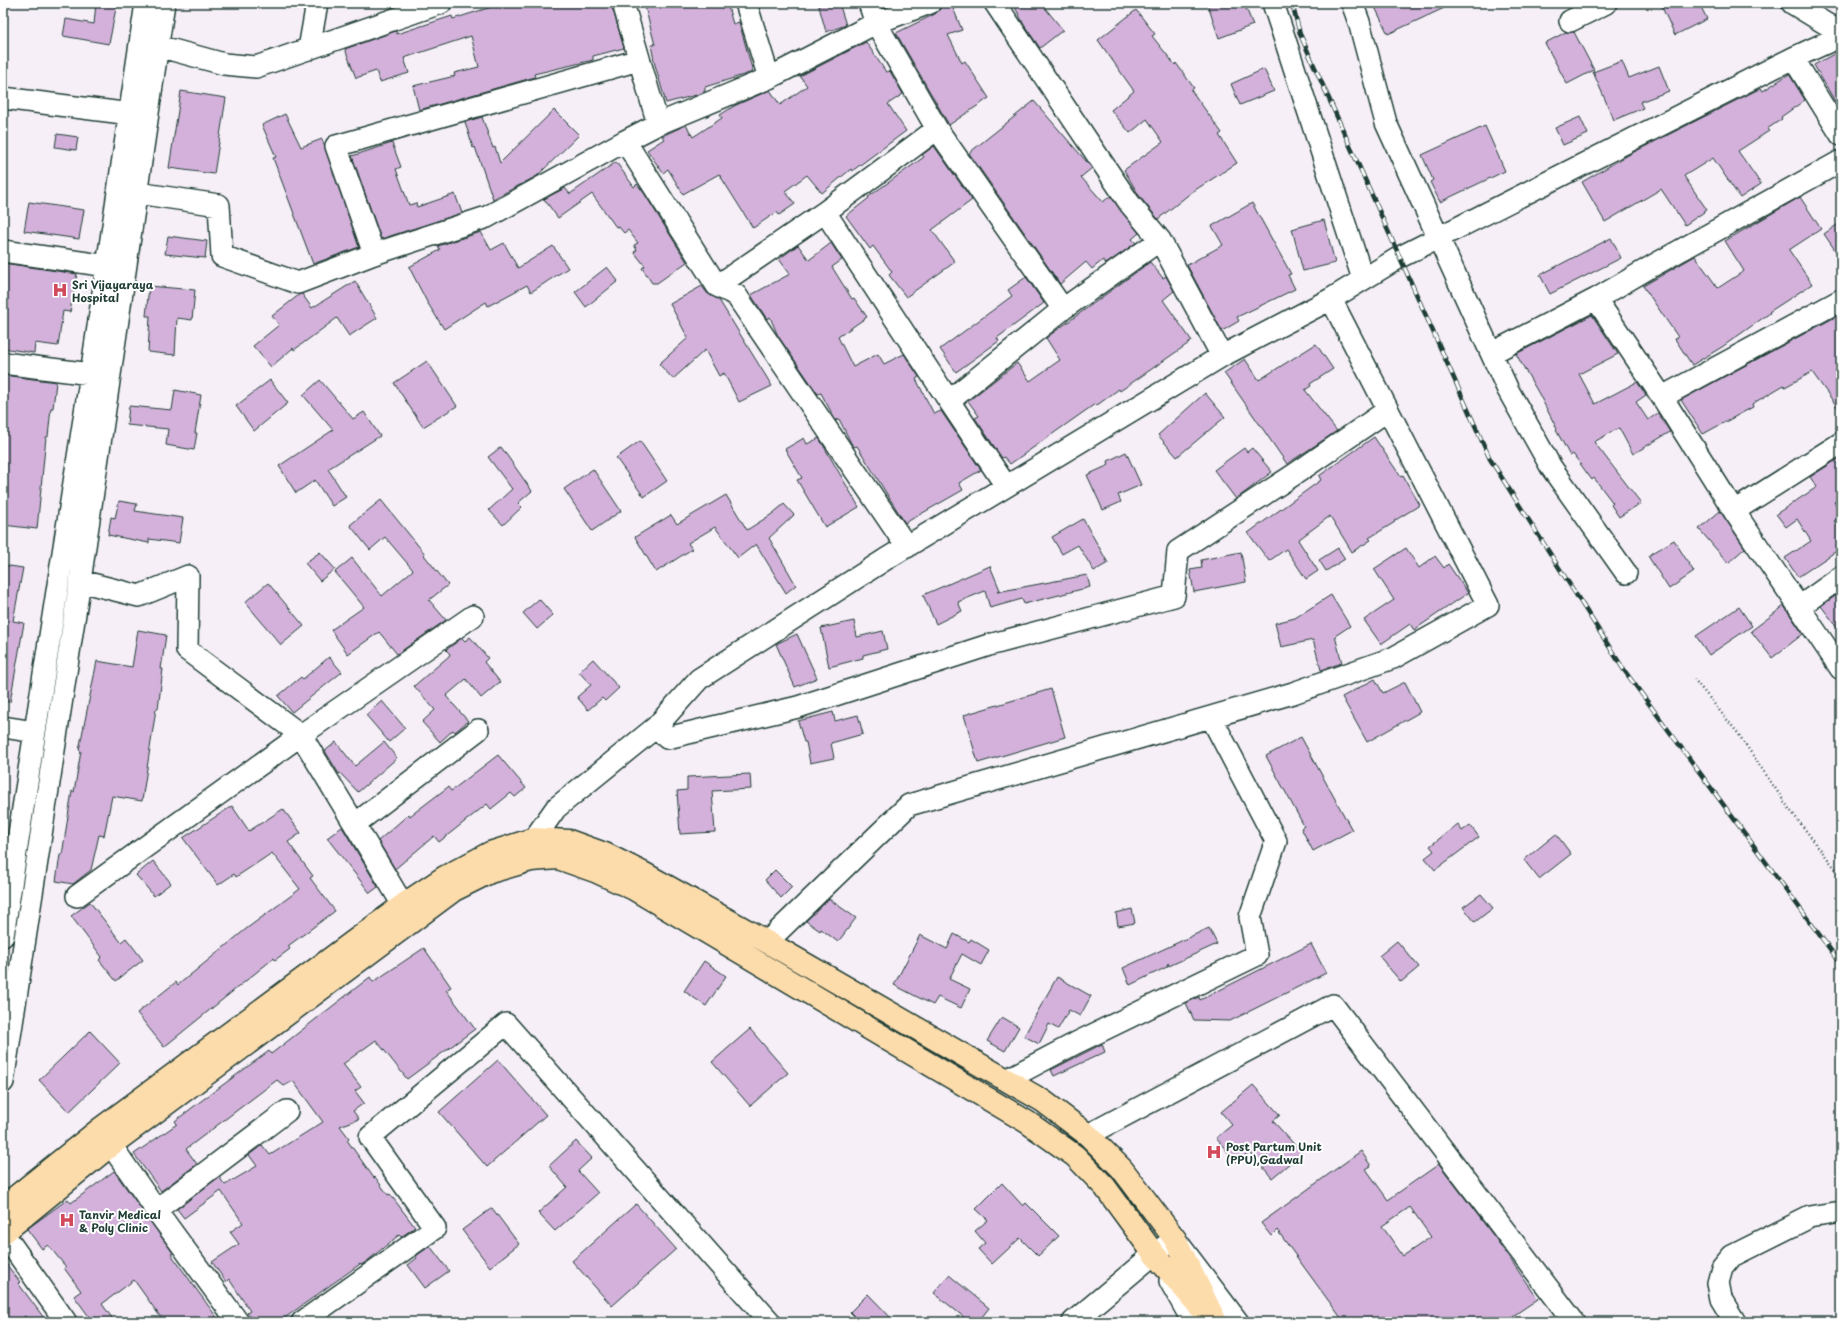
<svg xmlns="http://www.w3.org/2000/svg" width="1844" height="1325" font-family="'Playpen Sans',sans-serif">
<rect width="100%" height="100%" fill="#f6eff8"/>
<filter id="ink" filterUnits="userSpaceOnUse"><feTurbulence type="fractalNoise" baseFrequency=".025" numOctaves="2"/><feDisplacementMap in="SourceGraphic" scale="8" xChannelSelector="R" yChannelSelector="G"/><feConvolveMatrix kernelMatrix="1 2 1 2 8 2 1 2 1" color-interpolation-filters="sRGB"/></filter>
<g filter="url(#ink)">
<path fill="#d3b1db" stroke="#1f3d34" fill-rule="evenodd" d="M96 3H117L109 44 63 36 66 19 94 24Z
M504 3H611L624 48 593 56V60L534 74 535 77 419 110 413 86 455 76 454 73 479 67 471 36 404 58 409 73 380 82 376 71 356 78 345 49 396 31 397 34 452 16 453 19Z
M644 3H727L733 24 739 22 753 72 705 87V91L700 94 666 103 655 65 651 45H655Z
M818 3H839L846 25 826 32Z
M947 3H951L962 30 948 35 962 63 965 61 989 98 949 125 896 33 935 14 939 10 942 5Z
M1013 3H1041L1063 30 1040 48 1024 25Z
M1207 3H1244L1253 25 1219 38Z
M1373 3H1455L1388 34Z
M1660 3H1699L1707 19 1675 35Z
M1136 10 1155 34 1152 36 1175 65 1176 63 1194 88 1191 90 1222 133 1219 135 1237 163 1192 192 1158 219 1140 197 1124 170 1163 142 1147 119 1130 133 1111 110 1134 91 1098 40Z
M1566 32H1574L1594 70 1567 84 1545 43Z
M866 42 886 72 890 71 903 94 888 104 906 131 852 171 851 169 822 193 807 175 785 191 795 204 779 215 777 212 753 228 719 174 683 194 668 169 663 173 647 150 664 139 662 136 686 125 693 137 722 118 720 115 734 106 770 90 780 105 807 86 800 76Z
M1841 50V112L1814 65Z
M1622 61 1629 78 1659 66 1669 91 1640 102 1643 108 1614 120 1593 72Z
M1264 69 1274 91 1240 105 1231 84Z
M1789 74 1805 100 1781 117 1782 119 1767 129 1769 131 1738 151 1761 184 1740 198 1713 158 1684 176 1707 210 1685 225 1661 189 1605 222 1582 182 1630 154 1761 88 1763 91Z
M181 91 226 98 214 174 169 168Z
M1034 101 1092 168 1081 177 1103 202 1110 196 1139 233 1132 239 1136 243 1106 264 1103 260 1092 269 1086 262 1060 284 969 153Z
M554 110 579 135 537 176 493 199 475 147 473 148 465 122 482 117 493 148 495 147 500 163Z
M285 114 301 147 322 139 359 247 313 264 273 158 276 157 262 125Z
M1580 117 1588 134 1563 145 1555 128Z
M1485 126 1505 171 1440 202 1430 182 1433 180 1422 155Z
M57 134 78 137 76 150 55 147Z
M392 143 401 167 396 169 409 205 416 203 417 207 455 194 462 213 381 239 352 156Z
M934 146 972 200 932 230 955 262 906 297 889 275 892 272 873 246 870 249 846 216 869 198 868 197 924 157 922 155Z
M616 162 634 187 637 184 644 193 687 262 657 283H652L642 268 645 266 634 252 637 250 634 245 638 243 628 230 624 233 618 226 616 227 592 194 558 218 544 199 565 188 570 194Z
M1800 197 1821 229 1789 250 1812 284 1769 312 1770 313 1722 347 1692 365 1675 339 1678 337 1643 286 1695 256 1718 288 1744 271 1725 241Z
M29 202 84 210 79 239 24 231Z
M1252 203 1291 274 1288 275 1295 289 1237 317 1239 321 1222 331 1187 265 1223 245 1212 226Z
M1324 220 1335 263 1303 271 1292 229Z
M1841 222V259L1824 234Z
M481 232 491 250 504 243 518 268 553 246 568 268 531 292 527 285 488 306 486 302 444 329 427 302 409 267 440 250 438 246Z
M168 236 207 241 205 258 165 254Z
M1611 238 1621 258 1550 294 1540 275Z
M831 243 842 260 832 267 852 299 854 298 867 317 838 337 853 367 878 354 884 364 904 354 919 377 916 379 934 414 941 411 981 470 959 483 963 490 905 523 857 446 854 447 851 443 839 419 836 421 821 393 818 394 778 336 770 317 767 319 751 295 790 274 779 259 798 245 809 260Z
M1150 262 1163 278 1166 276 1174 291 1163 300 1192 341 1120 391 1119 389 1096 406 1095 404 1010 464 1004 457 1002 458 975 418 979 416 968 401 1017 363 1030 381 1060 360 1046 338Z
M3 263 77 274 70 312 63 311 58 346 35 343 34 353 3 348Z
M607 267 618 281 586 307 575 292Z
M1026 277 1044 303 997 338 999 341 956 372 940 349 1012 296 1008 290Z
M355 281 377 318 349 336 337 318 294 350 293 348 271 367 253 346 279 325 272 316 300 294H302L312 308Z
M149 286 195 290 192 320 177 318 175 355 148 352 150 316H146Z
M702 286 707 293 719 300 772 386 739 402 724 373 719 376 705 350 673 379 659 364 688 338 670 304Z
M1841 314V412L1812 372 1785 387 1784 385 1752 404 1753 407 1703 434 1681 400Z
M1592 315 1618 354 1579 374 1595 404 1637 382 1646 395 1636 402 1648 420 1658 413 1670 432 1633 454 1619 428 1594 442 1641 503 1619 517 1611 505 1613 503 1594 478 1592 480 1573 454 1570 456 1556 430 1557 429 1539 394 1516 354Z
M1316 344 1333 369 1310 384 1311 386 1305 390 1337 431 1287 464 1224 373 1245 359 1259 380Z
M427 361 457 406 423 427 394 383Z
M3 375 56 382 53 408H51L48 437H46L37 529 3 525V427L5 404 3 403Z
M270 380 288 403 254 431 236 406Z
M320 380 353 419 364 412 380 436 328 469 346 497 332 506 315 480 296 493 279 466 333 430 303 395Z
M175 390 201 395 195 433H197L194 450 166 445 168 429 127 425 129 406 172 410Z
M1205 393 1225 417 1177 457 1158 435Z
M1374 437 1401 477 1403 476 1420 505 1394 521 1395 522 1369 538 1371 540 1352 552 1330 516 1298 540 1318 571 1306 579 1286 549 1269 561 1248 533 1321 480 1319 476Z
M804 438 807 444 819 438 859 507 825 527 797 480 802 478 785 449Z
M640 441 667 481 644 497 616 458Z
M501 447 532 491 518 503 522 507 503 525 489 510 512 489 488 457Z
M1244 448 1247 452 1252 448 1272 472 1236 499 1214 470Z
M1126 452 1141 485 1118 495 1121 502 1103 510 1087 475 1109 465 1108 461Z
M1841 457V497L1834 502 1841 512V516L1834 521 1841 531V548L1798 577 1785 558 1811 541 1797 519 1786 527 1776 514 1817 487 1810 477Z
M593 469 621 511 592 531 564 489Z
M726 495 747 530 772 514 784 504 794 515 769 538 796 585 786 593 756 544 738 558 715 527 688 543 692 549 656 572 635 537 671 515 677 524Z
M381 500 425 554 424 555 448 585 429 600 446 620 397 654 379 632 348 654 331 630 364 607 335 572 352 558 382 596 413 570 385 537 370 550 350 525Z
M119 501 137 504 135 511 183 518 179 543 149 539V543L108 535 111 517 115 518Z
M1720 511 1745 548 1728 563 1699 529Z
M1083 519 1108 563 1094 571 1078 545 1062 554 1052 537Z
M1674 540 1694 572 1669 589 1648 556Z
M1338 548 1345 559 1326 571 1319 560Z
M1406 548 1419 568 1435 556 1444 568 1448 564 1468 593 1414 630 1410 624 1381 644 1364 620 1394 600 1374 569Z
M320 552 335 569 320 581 305 563Z
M1241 552 1246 582 1194 592 1190 570 1202 568 1201 560Z
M3 565 23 568 13 621 24 623 10 702 3 701Z
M990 566 1000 590 997 592 1087 575 1090 587 1024 604 1022 599 990 608 985 591 958 602 962 611 936 624 923 595Z
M268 583 304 626 281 645 245 602Z
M1841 592V632L1821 606Z
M1331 595 1350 626 1335 636 1342 663 1321 670 1313 640 1281 647 1275 623 1295 618Z
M539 599 553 615 537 629 523 613Z
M1784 606 1803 634 1772 658 1751 631Z
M1739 607 1752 626 1709 655 1696 636Z
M854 621 857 637 883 631 887 649 863 655V658L829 667 821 628Z
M138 630 166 635 161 669H163L158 709H156L142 801 112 796 104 836 99 835 91 870 73 884 56 881 60 855H62L72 791 74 792 81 751 79 750 97 661 132 667Z
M797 634 817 678 795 687 776 644Z
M470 637 488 658 484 662 500 682 481 698 466 679 446 696 468 721 455 732 453 730 440 742 422 722 435 710 414 686 449 656 450 654 446 650 462 638 465 641Z
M329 657 342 672 292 712 278 696 301 677 303 679Z
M593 659 619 688 605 701 602 698 588 710 577 697 591 685 579 672Z
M1375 679 1383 693 1405 682 1420 712 1367 742 1342 697Z
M1051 689 1065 737 978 763 964 715Z
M382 701 405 728 389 742 366 715Z
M833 712 835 721 858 715 863 734 831 743 834 758 810 763 806 742H804L798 721Z
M1301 737 1352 830 1313 851 1301 828 1304 826 1266 756Z
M336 742 355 766 384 742 397 758 358 792 340 773 339 774 325 751Z
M498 755 526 788 515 797 511 793 491 809 487 804 439 842 434 836 395 869 378 841 409 814 410 816 448 787 451 791Z
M750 774 751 789 712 791 715 832 680 834 677 791 687 790V777Z
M232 806 249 831 283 809 301 833 288 842 313 876 310 878 335 911 288 946 290 949 275 960 274 958 164 1047 137 1013 176 982 178 985 246 929 300 889 272 853 236 877 234 874 218 885 183 838Z
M1458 824 1462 831 1470 825 1479 837 1435 870 1425 858 1434 851 1430 846Z
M342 827 378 887 370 893 327 838Z
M1556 834 1571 854 1539 879 1524 860Z
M153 861 171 883 154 896 136 875Z
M775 870 792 887 781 898 765 880Z
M1481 894 1493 908 1475 922 1463 907Z
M829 899 856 918 838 942 821 929 820 931 806 921Z
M90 902 121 942 126 938 143 960 116 981 99 960 102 957 71 916Z
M1132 909 1135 923 1118 926 1116 913Z
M1209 928 1217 944 1169 966 1168 963 1167 967 1130 985 1123 968Z
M954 934 969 942 971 939 989 950 981 965 962 954 949 979 970 989 961 1008 938 997 933 1005 894 985 920 935 947 949Z
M1397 941 1419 967 1401 982 1379 956Z
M1311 944 1326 973 1230 1021 1194 1020 1186 1003 1199 997 1200 1000Z
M424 948 451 987 446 990 475 1029 407 1079 376 1040 343 1064 361 1087 355 1091 364 1103 353 1111 359 1119 340 1126 349 1138 347 1140 374 1178 375 1177 388 1195 390 1194 415 1227 401 1237 399 1235 366 1262 361 1265 360 1264 279 1322H254L247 1313 250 1311 229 1279 226 1282 212 1262 239 1244 230 1232 243 1223 221 1191 184 1218 177 1209 219 1177 225 1185 257 1166 249 1155 262 1145 270 1155 323 1122 293 1081 284 1086 277 1080 186 1149 197 1164 161 1191 134 1154 177 1124 175 1121 201 1101 269 1051 271 1054 370 977 373 982Z
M704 961 726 976 706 1006 684 991Z
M1057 977 1091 996 1080 1016 1069 1010 1058 1029 1049 1024 1039 1044 1024 1036Z
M1002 1017 1019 1027 1005 1051 987 1041Z
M750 1029 788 1073 750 1106 712 1062Z
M90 1031 120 1063 69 1112 39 1080Z
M1102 1044 1105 1052 1054 1076 1051 1070Z
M498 1060 546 1115 487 1167 439 1112Z
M1253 1085 1280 1115 1273 1121 1302 1153 1272 1178 1250 1152 1237 1163 1216 1138 1232 1125 1221 1112Z
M576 1141 592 1158 578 1171 598 1193 555 1231 538 1213 567 1187 549 1166Z
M1361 1151 1371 1166 1366 1169 1388 1200 1439 1164 1496 1239 1538 1299 1504 1322H1344L1277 1230 1271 1236 1261 1223ZM1410 1207 1431 1237 1403 1256 1382 1226Z
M114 1171 173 1253 171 1254 220 1322H164L134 1280 102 1304 115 1322H93L74 1296 81 1291 64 1268 66 1267 48 1245 42 1249 27 1229 68 1199 71 1203Z
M1002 1183 1023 1206 1026 1203 1059 1236 1038 1256 1020 1238 992 1264 978 1249 985 1243 975 1231 988 1220 976 1209Z
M636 1204 676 1249 612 1306 572 1261Z
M492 1208 519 1244 490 1267 462 1230Z
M430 1246 449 1271 425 1288 408 1265 417 1258 416 1256Z
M3 1260 20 1282 18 1283 47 1322H30L25 1316 17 1322H3Z
M949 1275 989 1308 978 1322H970L934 1293Z
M868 1294 895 1322H860L850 1312Z"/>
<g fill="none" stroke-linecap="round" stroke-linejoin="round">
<g stroke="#1f3d34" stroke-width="24">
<path id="minor" d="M623 3 658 124
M746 3 769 78
M869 3 876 23 769 78 658 124 625 141 717 286 736 295 907 547
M930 3 876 23 937 129 1063 309
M995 3 1130 204 1160 240 1222 356
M1273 3 1363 279
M1352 3 1359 22 1386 123 1508 390 1551 467 1626 573
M1792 3 1841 33
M1570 21 1606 3
M158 46 224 64 256 67 441 3
M309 49 317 3
M1793 58 1841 135
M3 98 131 114
M137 193 219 205 222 256 298 283 374 254 487 217 625 141
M825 212 937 129
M3 251 122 268
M374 254 336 146 639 60
M717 286 825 212 949 401
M1596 299 1662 397 1734 511 1841 443
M1492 353 1596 299 1654 265 1841 161
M3 363 91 374
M1662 397 1841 300
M1006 486 949 401 1063 309 1160 240
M1734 511 1841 669
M80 581 139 596 188 576 187 650 301 735 473 616
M1799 607 1841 577
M3 727 35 732
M656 727 667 738 798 707 989 645 1174 596 1178 551 1298 472 1388 410
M355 824 478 730
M532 855 534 839 556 808 656 727 699 679 886 559 1222 356 1331 299 1400 257 1793 58 1841 36
M77 896 301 735 403 905
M3 936 91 374 146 3
M767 942 909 805 1293 693 1393 658 1488 605 1331 299
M1006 1080 1076 1043 1257 955 1250 917 1276 841 1211 717
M3 1082 80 581 164 3
M1088 1135 1333 1005 1574 1322
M111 1145 156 1210 238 1322
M156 1210 287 1111
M3 1233 66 1322
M1170 1281 1193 1322
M302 1322 435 1228 370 1137 506 1024 770 1322
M1073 1322 1154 1254 1175 1239 1238 1322
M1735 1322 1721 1299 1718 1283 1722 1268 1732 1256 1810 1217 1841 1212"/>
</g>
<g stroke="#1f3d34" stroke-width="25">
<path id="major" d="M3 1207 100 1129 403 905 445 877 490 853 534 839 569 841 605 854 643 873 767 942 1043 1101 1088 1135 1122 1169 1175 1239 1216 1322
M3 1233 111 1145 454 890 490 872 531 860 558 858 595 871 634 889 1027 1122 1075 1156 1105 1187 1154 1254 1200 1307"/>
</g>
<path stroke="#1f3d34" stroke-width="2.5" stroke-dasharray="1 3" stroke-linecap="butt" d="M1694 679 1737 732 1790 810 1841 876"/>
<use href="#minor" stroke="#fff" stroke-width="21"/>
<use href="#major" stroke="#fddcac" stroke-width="22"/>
<g stroke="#1f3d34" stroke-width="4.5">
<path id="rail" d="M1292 3 1300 34 1490 459 1624 670 1841 964"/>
</g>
<use href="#rail" stroke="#fff" stroke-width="3" stroke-dasharray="9" stroke-linecap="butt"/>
</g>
</g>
<defs>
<g id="hospital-bare" transform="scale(1.2)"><path d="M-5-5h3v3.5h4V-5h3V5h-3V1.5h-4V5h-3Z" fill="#d1495b" stroke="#fff" stroke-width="2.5" paint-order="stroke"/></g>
</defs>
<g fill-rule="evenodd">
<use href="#hospital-bare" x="60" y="290"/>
<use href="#hospital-bare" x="1214" y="1152"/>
<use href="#hospital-bare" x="67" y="1220"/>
</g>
<g text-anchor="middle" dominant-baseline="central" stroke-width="4" stroke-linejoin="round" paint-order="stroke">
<g font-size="11" font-weight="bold" fill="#1f3d34" stroke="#fff" text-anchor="start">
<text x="72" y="284">Sri Vijayaraya<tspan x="72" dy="13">Hospital</tspan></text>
<text x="1226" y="1146">Post Partum Unit<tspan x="1226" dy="13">(PPU),Gadwal</tspan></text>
<text x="79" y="1214">Tanvir Medical<tspan x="79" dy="13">&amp; Poly Clinic</tspan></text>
</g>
</g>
<rect width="1844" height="1325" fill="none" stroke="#fff" stroke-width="16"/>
<rect x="8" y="8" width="1828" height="1309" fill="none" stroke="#1f3d34" stroke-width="1.5" filter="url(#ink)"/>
</svg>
